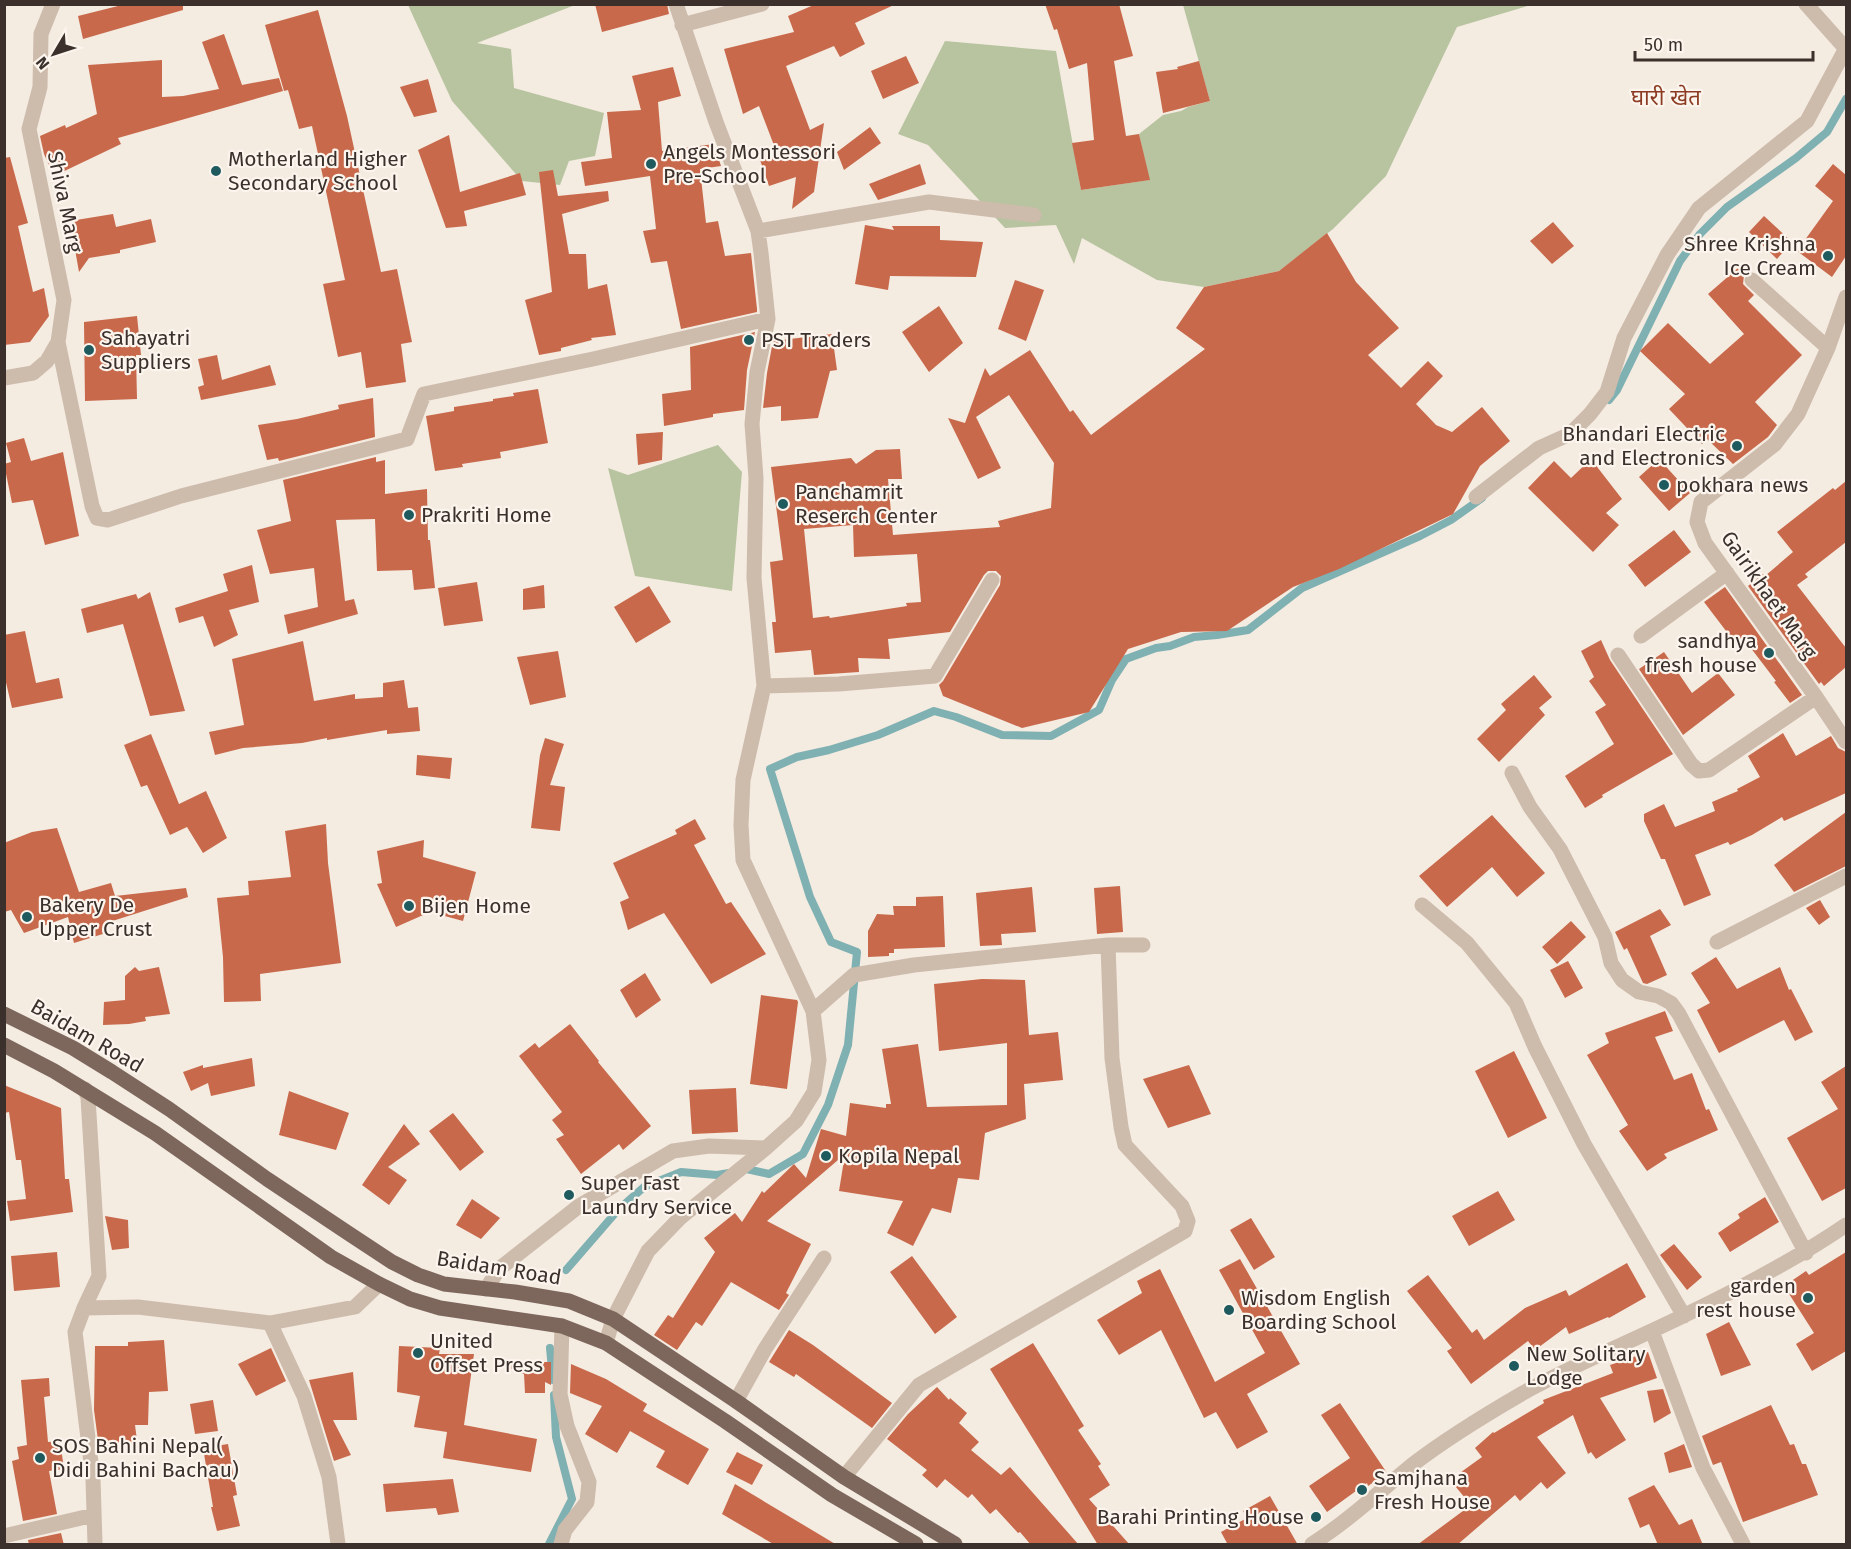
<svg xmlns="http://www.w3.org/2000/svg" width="1851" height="1549" font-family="'Fira Sans','Noto Sans Devanagari',sans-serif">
<rect width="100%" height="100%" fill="#f4ebe1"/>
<path fill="#b8c4a0" d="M408 5H575L477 43 511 49 514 88 604 113 595 156 569 161 560 185 522 181 452 101Z
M1183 5H1531L1457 27 1386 176 1333 229 1279 271 1204 287 1157 280 1082 238 1074 264 1056 225 1005 228 928 145 898 134 945 41 1056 51 1081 190 1149 180 1139 134 1163 115 1181 111 1188 107 1210 101Z
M718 445 742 472 732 591 635 576 608 468 628 475Z"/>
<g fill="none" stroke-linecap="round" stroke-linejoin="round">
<path stroke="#7fb0b2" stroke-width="8" d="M1609 400 1617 390 1680 261 1700 234 1727 207 1796 158 1827 132 1846 99
M742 1168 769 1174 803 1154 828 1105 848 1045 857 952 831 942 810 897 770 769 797 757 829 750 878 735 934 711 956 717 1002 735 1051 736 1099 710 1112 680 1126 659 1156 648 1170 646 1194 637 1217 635 1248 630 1302 588 1420 536 1451 520 1482 498
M566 1270 618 1210 644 1187 681 1172 717 1175 729 1173
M550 1348 553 1380
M549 1544 572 1499 556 1437 554 1395"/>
</g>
<path fill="#c8694b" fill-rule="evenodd" d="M126 4H183V10L83 39 78 16Z
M595 4H667L669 14 602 32Z
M816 4H896L855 23 865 44 840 57 834 46 786 66 810 130 824 123 814 192 792 209 796 177 769 186 758 154 775 148 759 106 743 114 724 49 794 32 788 16Z
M1045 4H1119L1133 56 1114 61 1126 136 1139 134 1150 180 1081 190 1072 143 1094 140 1087 63 1069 69 1057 29 1054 30Z
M318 10 347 116 381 272 397 269 412 342 401 344 406 382 366 388 361 352 338 357 323 284 345 280 312 126 299 129 288 90 284 91 265 25Z
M224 34 242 85 279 78 283 91 118 138 121 144 54 176 44 154 40 136 65 125 66 128 97 114 88 65 162 60V97L183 96 219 89 202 42Z
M906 56 919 83 883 99 871 71Z
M1199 61 1210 101 1163 113 1156 72 1178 69 1177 67Z
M673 67 681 96 658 102 662 151 714 144 721 166 700 169 706 223 718 221 725 256 751 253 757 309V312L681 329 667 261 651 263 643 231 656 229 650 176 585 186 581 162 612 158 607 112 641 110 632 76Z
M428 79 437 112 414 117 400 87Z
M870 127 881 143 844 170 837 152Z
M449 135 460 192 520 173 526 195 464 211 467 226 446 228 418 150Z
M10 157 28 223 18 226 33 292 44 288 49 316 30 342 4 345V158Z
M920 164 926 184 878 200 869 184Z
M1833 164 1846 175V256L1832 277 1797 251 1833 201 1815 186Z
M553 170 558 196 608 191 609 201 562 214 569 254H586L588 289 607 284 616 335 591 338 592 340 561 348V351L539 355 525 300 552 292 539 172Z
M113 214 116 227 151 219 156 242 120 250V253L89 258 79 272 70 221Z
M1764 216 1792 242 1777 259 1749 232Z
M1553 222 1574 246 1552 264 1530 241Z
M865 225 894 230 892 226H940V240L983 242 976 277 890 276 888 290 855 284Z
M1327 233 1356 282 1399 328 1368 355 1401 388 1428 361 1443 376 1416 404 1436 425 1452 432 1482 407 1510 441 1480 466 1453 514 1339 569 1293 587 1227 631 1181 632 1128 649 1089 712 1022 728 943 696 939 685 943 681 1000 585 1001 576 996 571H988L984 575 950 632 888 639 890 659 858 658 859 672 814 675 811 650 775 653 772 622H776L770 562 783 560 771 467 851 458 856 464 876 450 900 449 902 479H888L893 535 1000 527 998 521 1051 508 1054 463 1009 395 976 417 1001 468 978 479 948 418 965 423 985 368 990 376 1030 350 1070 412 1073 410 1091 435 1205 349 1176 328 1204 287 1279 271ZM853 525 854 557 917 554 921 602 906 603 907 606 830 618 829 616 813 618 804 529Z
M1738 268 1744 275 1743 284 1754 295 1748 301 1802 355 1755 402 1777 425 1768 437 1733 464 1707 439 1702 444 1669 409 1685 394 1640 351 1668 323 1710 364 1744 334 1708 294Z
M1015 280 1044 290 1026 341 998 329Z
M939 306 963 343 929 372 902 332Z
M137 316 141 355H136L137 399 85 401 84 322Z
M755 332 747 370 744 410 713 414V417L664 426 662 394 691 390 690 347Z
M832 334 837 370 830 371 818 418 781 421V406L763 408 767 373 773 341Z
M217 355 222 380 270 365 276 385 201 400 198 387 204 385 198 359Z
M538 389 548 443 500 452 501 458 462 464 463 467 435 471 426 416 454 411V407L493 401V399L514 396 513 393Z
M373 398 375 437 279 461 278 458 267 460 258 425 297 419 339 409 338 405Z
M663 432 662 460 638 465 636 434Z
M24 438 31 461 63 452 79 536 45 545 33 500 12 503 4 464 11 462 6 443Z
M376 457V462L385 460V494L427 489 428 540H430L435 588 414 590 412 570 377 571 375 519 336 520 345 601 354 599 358 614 288 634 284 615 318 607 314 568 270 574 257 530 291 521 283 480Z
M1591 459 1622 499 1606 513 1619 525 1593 552 1528 488 1554 461 1571 478Z
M1659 459 1690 493 1669 511 1639 477Z
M1846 481V542L1805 574 1808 577 1797 585 1846 648V667L1824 686 1821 682 1819 684 1748 586 1763 574 1765 576 1793 552 1777 532 1833 488 1835 490Z
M1674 530 1691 552 1645 587 1628 565Z
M252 565 259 602 229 610 238 635 214 647 203 616 179 623 175 608 228 591 223 574Z
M477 582 483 621 444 626 438 588Z
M544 585 545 608 523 610V589Z
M649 586 671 622 636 643 614 607Z
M1725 587 1802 695 1790 703 1774 682 1776 681 1747 643 1739 648 1704 602Z
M150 592 185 711 150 716 123 624 87 633 81 609 136 594 138 599Z
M25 631 36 683 59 678 63 698 12 708 4 674V635Z
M1601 640 1610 660 1673 754 1602 795 1603 797 1585 808 1565 776 1614 744 1595 712 1606 705 1589 681 1594 677 1581 651Z
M303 641 314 701 355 694V699L383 697V683L404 680 408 708 418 707 420 731 387 734V730L327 740V738L302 743 243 748 215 755 209 732 244 725 232 659Z
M558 651 566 697 530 705 517 657Z
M1664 652 1692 693 1718 673 1735 695 1683 735 1639 669Z
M1534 675 1552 697 1539 708 1545 715 1499 762 1477 739 1506 710 1501 704Z
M1783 733 1796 756 1831 736 1838 748 1846 752V793L1784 821 1782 817 1752 835 1730 845 1728 842 1695 855 1711 895 1684 906 1665 859H1661L1644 821V814L1664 804 1675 827 1715 811 1712 802 1738 791 1737 789 1760 777 1748 756Z
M151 734 179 804 206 791 227 838 203 853 187 827 170 835 147 785 141 787 124 745Z
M545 738 564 744 550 785 565 787 560 831 531 828 540 755Z
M417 755 452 758 450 779 416 775Z
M1846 812V866L1794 892 1774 865Z
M1492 815 1545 873 1517 897 1492 867 1447 907 1419 876Z
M695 819 706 839 694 845 726 904 731 902 766 954 711 984 664 913 628 930 620 902 629 898 613 863 677 834 675 830Z
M326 824 328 863 341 963 260 974 261 1001 224 1002 223 957 217 898 249 895 248 881 291 877 285 831Z
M57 828 79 892 111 883 115 896 186 888 188 897 103 924 106 933 74 943 68 917 24 933 11 910 4 912V843L32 832Z
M424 840 423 857 476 872 463 921 430 912 396 927 377 884 382 883 377 851Z
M1120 886 1123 932 1097 934 1094 888Z
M1032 887 1036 932 1001 934 1002 945 980 946 976 893Z
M943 896 945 947 894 949V953H889V956L868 957V931L877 914 894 915 893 906H916V897Z
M1820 900 1830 917 1819 925 1806 908Z
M1660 909 1671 925 1650 936 1667 975 1647 984 1643 983 1627 948 1624 950 1615 932Z
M1571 921 1586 937 1557 964 1542 947Z
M1716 957 1737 989 1780 967 1789 990 1791 989 1813 1032 1795 1041 1784 1020 1719 1053 1697 1010 1710 1003 1691 973Z
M1568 961 1583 988 1565 998 1550 970Z
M135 967 139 971 159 967 170 1014 145 1017 146 1021 129 1024 103 1025 104 1002 125 1000V976Z
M645 973 661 1000 636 1018 620 990Z
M982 979 1025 980 1029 1035 1058 1032 1063 1080 1024 1084 1026 1119 985 1133 979 1180 958 1178 951 1213 932 1208 913 1246 887 1233 903 1201 839 1191 845 1154 767 1221 811 1244 786 1293 789 1295 779 1310 731 1282 702 1326 696 1322 677 1350 654 1335 668 1315 673 1318 715 1252 704 1238 735 1213 742 1222 762 1191 764 1193 794 1164 806 1178 821 1129 846 1136 850 1103 886 1108V1104H891L882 1049 918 1044 927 1107 1007 1105V1043L939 1051 934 984Z
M761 995 797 1000 798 1002 787 1089 750 1084Z
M1665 1011 1673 1031 1655 1037 1674 1080 1692 1073 1706 1110 1709 1109 1718 1130 1664 1154 1667 1158 1647 1171 1619 1131 1628 1125 1587 1055 1609 1043 1605 1033Z
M570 1024 599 1061 598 1062 651 1126 623 1150 619 1144 581 1174 556 1139 564 1135 552 1120 562 1112 519 1056 535 1043 539 1048Z
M1514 1051 1547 1118 1508 1138 1475 1071Z
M252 1058 255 1086 211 1096 208 1083 191 1091 183 1072 203 1065V1068Z
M1189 1065 1211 1114 1168 1128 1143 1079Z
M1846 1066V1188L1822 1201 1787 1138 1838 1109 1821 1082Z
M4 1085 61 1108 65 1179H69L73 1212 10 1221 7 1201 26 1199 21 1160H16L9 1112 4 1113Z
M736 1088 738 1132 692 1134 689 1090Z
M289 1091 349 1113 336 1150 279 1135Z
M453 1113 484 1152 460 1171 429 1131Z
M404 1124 420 1144 388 1167 407 1180 389 1205 362 1185Z
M1498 1191 1515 1220 1469 1246 1452 1216Z
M1765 1197 1779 1222 1730 1252 1718 1233 1740 1218 1738 1214Z
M472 1199 500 1218 481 1239 456 1225Z
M105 1216 128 1220 129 1248 112 1250Z
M1251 1218 1275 1257 1254 1270 1230 1230Z
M1674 1244 1702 1277 1687 1290 1660 1255Z
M57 1252 60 1287 14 1291 11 1256Z
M1846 1252V1351L1812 1371 1796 1344 1814 1333 1784 1286 1806 1271 1809 1275Z
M912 1256 957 1317 935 1334 890 1272Z
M1240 1259 1300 1364 1247 1394 1268 1432 1237 1449 1216 1412 1204 1418 1161 1330 1119 1355 1097 1320 1142 1293 1137 1281 1160 1269 1215 1382 1265 1353 1219 1270Z
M1627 1263 1646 1297 1609 1318 1608 1317 1569 1334 1566 1327 1535 1350 1528 1341 1471 1384 1447 1351 1452 1348 1407 1291 1428 1275 1472 1333 1477 1329 1484 1340 1525 1308 1566 1290 1569 1296Z
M1729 1322 1751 1365 1721 1376 1706 1334Z
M789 1330 813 1345 892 1403 872 1428 796 1374 794 1377 769 1362Z
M164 1340 168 1391 149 1392 148 1425H135L138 1448 116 1452V1449L99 1448 94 1410 95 1346H128V1342Z
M1033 1343 1084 1426 1078 1430 1101 1464 1098 1466 1110 1485 1089 1499 1130 1545H1098L990 1369Z
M399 1346 440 1348 439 1354H474L464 1425 537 1439 531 1472 443 1458 447 1432 414 1427 420 1396 397 1392Z
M271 1348 286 1381 256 1396 238 1364Z
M1648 1352 1657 1378 1600 1398 1626 1440 1596 1459 1591 1452 1588 1454 1573 1415 1537 1437 1566 1473 1547 1489 1541 1482 1520 1501 1515 1495 1457 1545H1417L1471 1505 1450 1480 1482 1457 1475 1448 1493 1432 1494 1433 1544 1403 1543 1400 1613 1373 1610 1365Z
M536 1362H551V1385L545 1382V1393H525L524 1374 498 1363Z
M571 1364 606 1379 647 1404 643 1411 709 1449 688 1485 656 1467 665 1451 630 1431 617 1453 585 1434 602 1406 570 1393Z
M353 1372 357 1420H333L351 1455 334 1461 309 1380Z
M49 1378 50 1396 44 1397 48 1442 60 1441 64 1469 49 1471 57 1514 23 1521 12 1461 19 1459 17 1447 27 1445 21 1380Z
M937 1387 949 1400 950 1398 967 1413 959 1423 979 1442 971 1450 1001 1475 1010 1467 1079 1545H1031L1020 1532 1018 1533 996 1509 990 1514 972 1494 968 1498 945 1479 937 1488 922 1475 927 1470 887 1439 908 1414Z
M1663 1389 1671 1413 1654 1423 1647 1391Z
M213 1400 218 1431 195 1434 190 1404Z
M1340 1403 1387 1473 1368 1486 1367 1483 1327 1512 1309 1486 1350 1458 1321 1415Z
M1771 1405 1790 1445 1794 1444 1802 1464H1806L1818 1495 1743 1522 1721 1462 1713 1465 1702 1436Z
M228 1444 237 1495 233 1496 240 1526 217 1531 211 1507H213L203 1448Z
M1684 1444 1692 1467 1669 1473 1664 1453Z
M737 1452 763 1465 752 1485 726 1472Z
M453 1479 459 1512 438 1515 436 1508 386 1512 383 1484Z
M735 1484 837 1545H775L722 1514Z
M1654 1485 1679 1525 1692 1519 1703 1545H1658L1649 1524 1640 1528 1628 1498Z
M1270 1496 1298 1545H1228L1221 1532 1247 1518 1243 1511Z
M61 1533 64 1545H29L28 1540Z"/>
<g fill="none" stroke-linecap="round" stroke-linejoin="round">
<path stroke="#cdbbac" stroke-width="15" d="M1806 4 1846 49
M682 25 762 4
M758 231 929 202 1034 215
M1752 280 1828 348
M1846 297 1828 348 1798 414 1775 444 1701 502 1697 522 1705 543 1816 697 1846 742
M58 342 92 506 97 518 108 520 181 496 407 439 424 394 593 359 768 319
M4 378 33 373 47 361 58 342 64 300 29 129 40 87 41 34 53 4
M1476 497 1539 448 1570 434 1590 414 1607 392 1624 338 1667 255 1699 208 1807 121 1846 48
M1641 636 1727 573
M1618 655 1691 764 1699 771 1709 770 1816 697
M764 686 839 684 935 676 992 580
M1512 773 1530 807 1560 849 1605 937 1611 963 1622 980 1639 992 1658 996 1671 1003 1679 1014 1806 1253
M1422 905 1467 943 1516 1003 1535 1047 1584 1144 1684 1316
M1717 942 1846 876
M813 1011 854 975 914 965 1108 945H1143
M85 1089 88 1098 99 1276 84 1308 138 1307 270 1323 355 1307 379 1284
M486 1289 499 1269 579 1206 673 1151 709 1146 766 1148
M84 1308 75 1332 93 1479 95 1544
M270 1323 304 1396 329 1477 338 1544
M1652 1331 1703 1468 1743 1544
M606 1343 613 1319 648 1251 680 1218 766 1148 796 1121 814 1092 819 1060 813 1011 743 860 741 825 743 780 764 686 754 578 756 478 752 424 757 372 768 319 761 253 758 231 716 122 676 4
M736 1401 765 1349 824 1258
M844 1477 919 1385 1185 1231 1188 1221 1182 1206 1125 1145 1121 1127 1112 1058 1108 945
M4 1536 94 1515
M561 1544 565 1530 587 1502 589 1482 567 1426 560 1394 562 1326
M1312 1544C1348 1521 1379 1492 1412 1465 1447 1438 1485 1415 1523 1393 1575 1364 1630 1342 1683 1316 1739 1289 1795 1260 1846 1225"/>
<path stroke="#7d675c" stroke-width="15" d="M4 1014 73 1048 112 1072 169 1109 267 1179 348 1233 392 1262 418 1275 444 1284 515 1292 569 1301 613 1319 736 1401 844 1477 955 1544
M4 1045 54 1071 155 1133 331 1257 379 1284 410 1299 440 1308 562 1326 606 1343 725 1421 832 1495 916 1544"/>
</g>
<g fill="#1f5a5e" stroke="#fbf5ee" stroke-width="2">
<circle cx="651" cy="164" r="6"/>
<circle cx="216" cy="171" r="6"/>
<circle cx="1828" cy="256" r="6"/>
<circle cx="749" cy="340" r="6"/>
<circle cx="89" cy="350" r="6"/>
<circle cx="1737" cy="446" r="6"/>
<circle cx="1664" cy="485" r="6"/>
<circle cx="783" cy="504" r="6"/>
<circle cx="409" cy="515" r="6"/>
<circle cx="1769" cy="653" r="6"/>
<circle cx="409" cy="906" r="6"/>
<circle cx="27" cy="917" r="6"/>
<circle cx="826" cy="1156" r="6"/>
<circle cx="569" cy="1195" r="6"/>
<circle cx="1808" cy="1298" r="6"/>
<circle cx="1229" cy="1310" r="6"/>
<circle cx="418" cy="1353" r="6"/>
<circle cx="1514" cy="1366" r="6"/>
<circle cx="40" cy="1458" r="6"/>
<circle cx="1362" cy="1490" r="6"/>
<circle cx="1316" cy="1517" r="6"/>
</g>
<g text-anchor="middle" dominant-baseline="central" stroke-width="4.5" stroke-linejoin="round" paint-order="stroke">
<g font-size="21" fill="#3b302b" stroke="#fbf5ee" text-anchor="start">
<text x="663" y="152">Angels Montessori<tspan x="663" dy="24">Pre-School</tspan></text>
<text x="228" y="159">Motherland Higher<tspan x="228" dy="24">Secondary School</tspan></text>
<text x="1816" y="244" text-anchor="end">Shree Krishna<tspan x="1816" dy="24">Ice Cream</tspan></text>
<text x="101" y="338">Sahayatri<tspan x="101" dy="24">Suppliers</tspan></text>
<text x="761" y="340">PST Traders</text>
<text x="1725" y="434" text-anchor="end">Bhandari Electric<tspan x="1725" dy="24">and Electronics</tspan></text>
<text x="1676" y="485">pokhara news</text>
<text x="795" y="492">Panchamrit<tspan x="795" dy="24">Reserch Center</tspan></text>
<text x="421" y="515">Prakriti Home</text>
<text x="1757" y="641" text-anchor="end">sandhya<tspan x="1757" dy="24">fresh house</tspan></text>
<text x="39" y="905">Bakery De<tspan x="39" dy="24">Upper Crust</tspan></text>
<text x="421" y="906">Bijen Home</text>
<text x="838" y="1156">Kopila Nepal</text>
<text x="581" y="1183">Super Fast<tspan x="581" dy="24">Laundry Service</tspan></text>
<text x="1796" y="1286" text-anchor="end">garden<tspan x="1796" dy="24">rest house</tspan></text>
<text x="1241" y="1298">Wisdom English<tspan x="1241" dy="24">Boarding School</tspan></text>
<text x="430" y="1341">United<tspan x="430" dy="24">Offset Press</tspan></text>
<text x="1526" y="1354">New Solitary<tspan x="1526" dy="24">Lodge</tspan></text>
<text x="52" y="1446">SOS Bahini Nepal(<tspan x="52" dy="24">Didi Bahini Bachau)</tspan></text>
<text x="1374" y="1478">Samjhana<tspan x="1374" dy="24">Fresh House</tspan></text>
<text x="1304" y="1517" text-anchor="end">Barahi Printing House</text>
</g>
<g font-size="21" fill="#3b302b" stroke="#fbf5ee">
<text transform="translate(65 202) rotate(78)">Shiva Marg</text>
<text transform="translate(1769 595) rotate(55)">Gairikhaet Marg</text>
<text transform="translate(87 1036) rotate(30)">Baidam Road</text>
<text transform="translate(499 1268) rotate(9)">Baidam Road</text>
</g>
<g font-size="22" fill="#8c3b22" stroke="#fbf5ee">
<text x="1666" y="97">घारी खेत</text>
</g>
</g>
<rect width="1851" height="1549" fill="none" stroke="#3b302b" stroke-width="12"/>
<g transform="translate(54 54) rotate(231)" stroke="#fbf5ee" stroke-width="4.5" paint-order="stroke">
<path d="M0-4.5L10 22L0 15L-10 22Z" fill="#3b302b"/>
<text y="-9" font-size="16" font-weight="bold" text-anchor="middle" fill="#3b302b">N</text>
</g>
<path d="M1635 51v9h178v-9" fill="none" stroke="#3b302b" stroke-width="3"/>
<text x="1644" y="51" font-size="18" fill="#3b302b" stroke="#fbf5ee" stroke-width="4.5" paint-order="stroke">50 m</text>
</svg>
